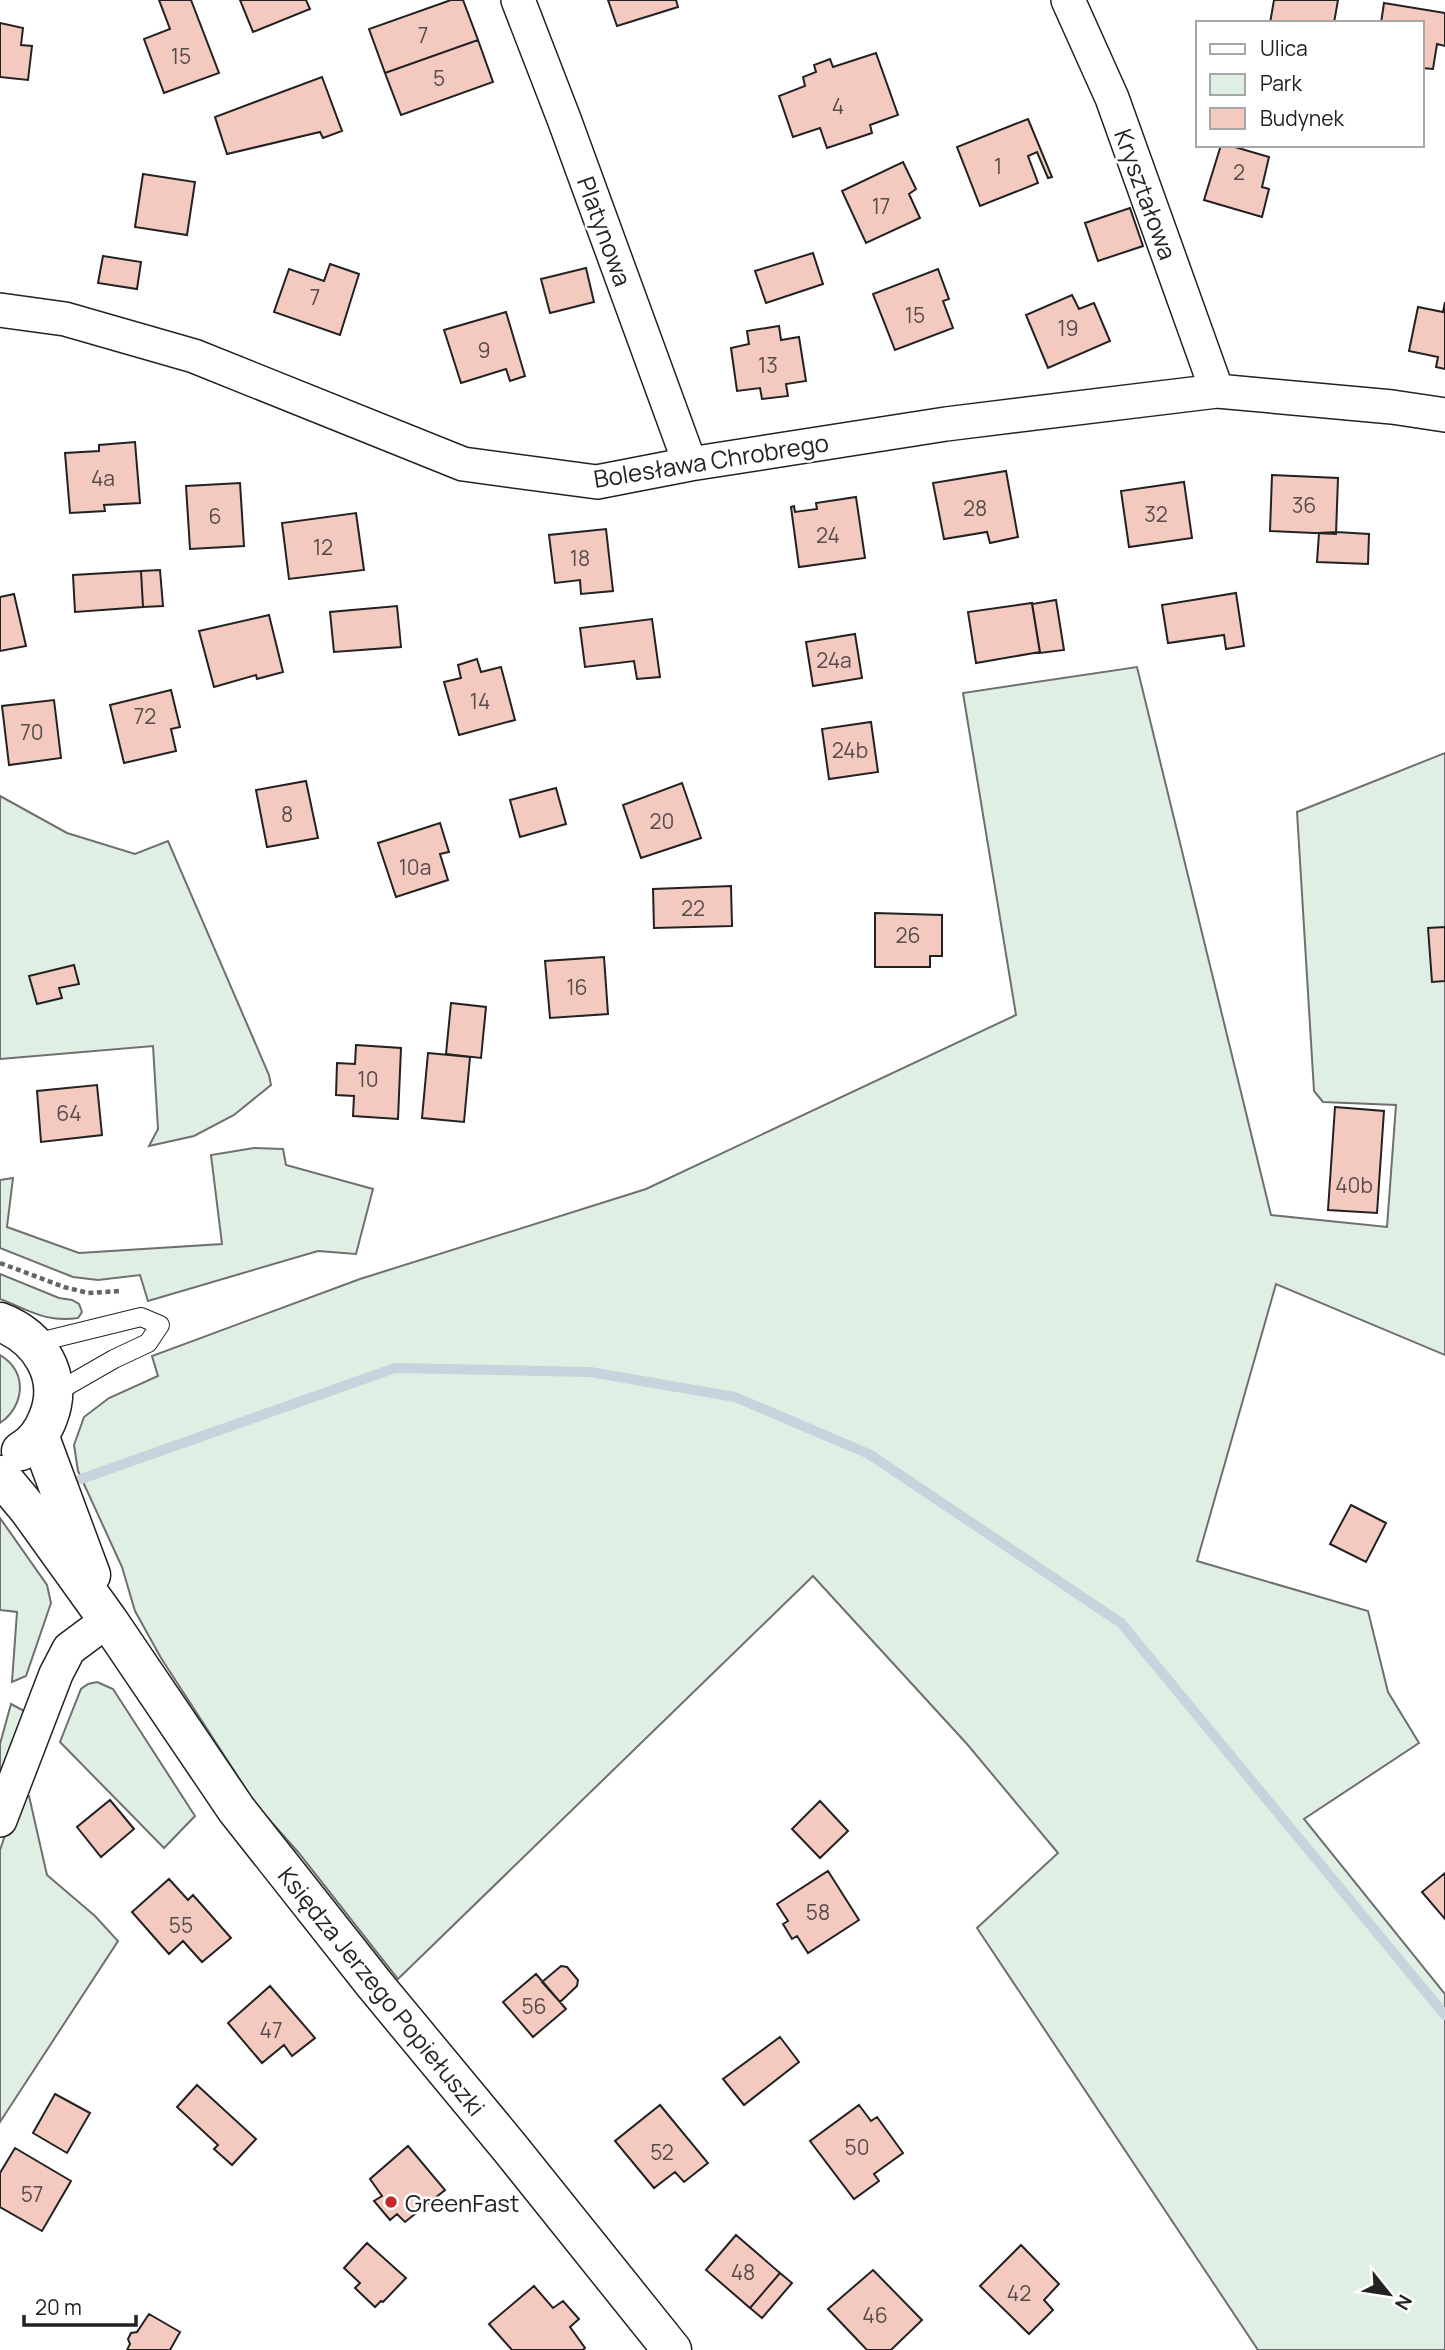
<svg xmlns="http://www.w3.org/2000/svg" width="1445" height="2350" font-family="Manrope,sans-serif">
<rect width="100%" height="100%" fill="#fff"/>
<path fill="#e0efe3" stroke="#6f6f6f" stroke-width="2" d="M1137 667 1271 1215 1387 1227 1396 1105 1323 1102 1314 1091 1297 812 1445 753V1355L1276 1284 1197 1561 1368 1611 1388 1692 1419 1743 1304 1819 1445 1994V2350H1258L977 1928 1058 1853 967 1744 813 1576 398 1979 298 1852 257 1806 161 1658 135 1611 122 1567 78 1471 74 1445 84 1417 109 1398 158 1376 152 1356 360 1279 646 1189 1016 1015 963 693Z
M0 796 67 833 135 854 168 841 269 1075 271 1085 234 1115 194 1136 149 1146 158 1129 153 1046 0 1059Z
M254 1148 283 1149 286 1165 373 1189 356 1254 318 1251 148 1301 140 1275 98 1280 73 1277 0 1248V1180L13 1178 7 1227 79 1253 222 1244 211 1155Z
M0 1274 59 1298 72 1300 79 1304 82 1312 78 1318C46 1323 29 1310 0 1299Z
M0 1355C28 1371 25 1406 0 1423Z
M0 1518 47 1585 51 1603 26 1676 12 1682 17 1612 0 1610Z
M97 1682 113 1689 195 1816 164 1848 60 1742 81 1689 88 1684Z
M11 1704 28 1713 0 1789V1744Z
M29 1796 47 1875 95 1916 118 1941 0 2122V1850L17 1800Z"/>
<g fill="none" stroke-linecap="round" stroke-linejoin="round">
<path stroke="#c7d3dd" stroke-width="10" d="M81 1479 395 1368 590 1372 735 1397 869 1454 1121 1623 1445 2015"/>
</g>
<path fill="#f3c9c0" stroke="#222" stroke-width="2" d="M159 0H191L219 73 164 93 144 39 170 29Z
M240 0H306L310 9 253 32Z
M451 0H463L478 40 385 73 369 29Z
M608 0H676L678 7 617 26Z
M1274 0H1338L1334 23H1270Z
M1384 3 1445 13V46L1437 44 1433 69 1422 68V23H1381Z
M0 23 23 28 21 45 32 46 28 80 0 77Z
M478 40 493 82 401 115 385 73Z
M876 53 898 115 870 125 872 133 827 148 820 128 793 137 779 96 805 86 803 77 816 72 814 65 830 59 833 67Z
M322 77 342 131 323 138 320 132 227 154 215 117Z
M1028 119 1052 177 1048 178 1037 152 1028 156 1038 183 980 206 957 147Z
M1221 145H1228L1269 157 1262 187 1269 189 1262 217 1204 200Z
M903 162 916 189 909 194 920 218 866 243 842 191Z
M143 174 195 182 187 235 135 227Z
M1130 208 1143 246 1098 261 1085 223Z
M813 253 823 284 766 303 755 271Z
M103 256 141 262 137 289 98 283Z
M330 264 359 274 340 335 274 312 289 269 324 281Z
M586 268 594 302 550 313 541 279Z
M938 269 949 299 943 301 953 328 895 350 873 294Z
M1072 295 1079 309 1094 303 1110 341 1048 368 1026 315Z
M1445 302V369L1436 367 1438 357 1409 351 1418 307 1443 312Z
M506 312 525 376 510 381 506 369 461 383 444 330Z
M779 326 781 340 799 337 806 381 786 384 788 396 762 399 760 388 737 391 731 348 749 344 747 331Z
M135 442 140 503 104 505 105 511 70 513 65 453 99 451V445Z
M1006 471 1018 537 990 543 987 532 944 539 933 483Z
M1272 475 1338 478 1336 534 1270 531Z
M1184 482 1192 538 1129 547 1121 491Z
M240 483 244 546 190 549 186 486Z
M856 497 865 558 799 567 791 507 794 506 795 512 817 509 816 503Z
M356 513 364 570 289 579 282 523Z
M606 529 613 591 581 594 580 580 555 583 549 535Z
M1336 532 1369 534 1368 564 1317 562 1319 533Z
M160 570 163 606 143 607 141 571Z
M141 571 143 607 75 612 73 575Z
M1236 593 1244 646 1226 649 1224 635 1168 643 1162 605Z
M14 594 26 646 0 651V597Z
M1056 600 1064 650 1040 653 1032 604Z
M1032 603 1040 652 976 663 968 612Z
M397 606 401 647 334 652 330 612Z
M269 615 283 672 257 679 256 675 214 687 199 631Z
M652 619 660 677 637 679 634 661 585 667 580 628Z
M855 634 862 678 813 686 806 642Z
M477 659 481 672 501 667 515 720 459 735 444 682 461 678 458 665Z
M171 690 180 727 171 729 176 751 124 763 110 705Z
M54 700 61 758 9 765 2 706Z
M871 722 878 772 829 779 822 729Z
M306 781 318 838 267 847 256 790Z
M682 783 701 838 641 858 623 805Z
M556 788 566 824 520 837 510 800Z
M440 823 449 852 440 854 448 880 396 897 378 843Z
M731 886 732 926 654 928 653 889Z
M875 913 942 915V956H930V967H875Z
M1445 927V981L1432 982 1428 928Z
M604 957 608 1014 550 1018 545 961Z
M74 965 79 984 59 988 62 998 37 1004 29 976Z
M451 1003 486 1007 481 1058 446 1054Z
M356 1045 401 1048 398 1119 353 1116 354 1096 336 1095 337 1063 355 1064Z
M428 1053 470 1057 464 1122 422 1118Z
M97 1085 102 1135 41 1142 37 1091Z
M1335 1107 1384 1111 1377 1213 1328 1210Z
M1351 1505 1386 1523 1366 1562 1330 1544Z
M110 1800 134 1829 101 1857 77 1827Z
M820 1801 848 1831 820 1858 792 1829Z
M828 1871 859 1920 808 1953 797 1936 792 1939 783 1924 788 1921 777 1904Z
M1445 1873V1919L1422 1892Z
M169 1879 188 1900 193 1895 231 1938 202 1962 183 1941 169 1954 132 1912Z
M561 1966 567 1967 578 1980 577 1986 560 2002 542 1982Z
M536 1974 566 2009 533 2037 503 2002Z
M270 1986 315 2038 292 2056 284 2045 262 2063 228 2023Z
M780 2037 799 2062 744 2105 723 2079Z
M197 2085 256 2139 232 2165 214 2149 218 2145 177 2107Z
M55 2094 90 2113 67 2153 33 2133Z
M660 2105 708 2163 684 2182 675 2172 654 2188 615 2141Z
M859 2105 871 2121 877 2117 903 2153 874 2174 879 2181 854 2199 810 2141Z
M408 2146 445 2190 405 2222 397 2214 390 2220 374 2201 382 2196 370 2179Z
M15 2148 71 2181 42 2231 0 2207V2173Z
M736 2235 780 2273 750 2308 706 2270Z
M367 2243 406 2278 383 2302 381 2301 375 2307 355 2288 360 2283 344 2268Z
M1021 2245 1059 2284 1044 2300 1053 2310 1029 2334 980 2286Z
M873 2270 922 2320 891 2350H867L828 2309Z
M780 2273 792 2283 762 2318 750 2308Z
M534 2286 553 2308 563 2301 579 2319 570 2327 585 2348 583 2350H512L489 2324Z
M149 2314 180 2332 170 2350H127L130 2344 128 2339 131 2333 137 2332Z"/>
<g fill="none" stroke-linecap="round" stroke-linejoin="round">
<g stroke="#222" stroke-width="20">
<path id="lane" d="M35 1343 141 1317 160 1325 148 1343 114 1359 53 1394"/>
</g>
<g stroke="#222" stroke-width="36">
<path id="street" d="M518 0 564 119 690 464
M1068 0 1112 98 1217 391
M0 310 65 319 194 356 463 464 597 482 690 464 946 424 1217 391 1392 407 1445 415
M0 1820 56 1674 69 1649 108 1620"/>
</g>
<g stroke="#222" stroke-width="41">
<path id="secondary" d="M0 1322C39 1337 65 1376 48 1418 43 1431 34 1444 21 1451
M39 1435 91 1575
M0 1475 29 1510 108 1620 236 1809 375 1985 510 2148 672 2350"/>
</g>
<path stroke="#646464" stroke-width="4.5" stroke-dasharray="5 3.5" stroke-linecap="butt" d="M0 1263 64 1287 88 1293 120 1291"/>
<use href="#lane" stroke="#fff" stroke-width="18"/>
<use href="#street" stroke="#fff" stroke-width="33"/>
<use href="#secondary" stroke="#fff" stroke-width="38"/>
</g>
<circle fill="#c62828" stroke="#fff" stroke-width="2.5" cx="391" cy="2202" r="7"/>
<g text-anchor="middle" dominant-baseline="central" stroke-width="5" stroke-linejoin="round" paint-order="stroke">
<g font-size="21" fill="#564c4a">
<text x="423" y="35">7</text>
<text x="181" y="56">15</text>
<text x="439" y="78">5</text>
<text x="838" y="106">4</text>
<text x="998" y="166">1</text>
<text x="1239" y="172">2</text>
<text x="881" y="206">17</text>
<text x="315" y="297">7</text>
<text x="915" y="315">15</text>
<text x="1068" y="328">19</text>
<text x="484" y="350">9</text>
<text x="768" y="365">13</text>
<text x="103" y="478">4a</text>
<text x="1304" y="505">36</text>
<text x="975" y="508">28</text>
<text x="1156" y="514">32</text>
<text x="215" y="516">6</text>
<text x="828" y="535">24</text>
<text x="323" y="547">12</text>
<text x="580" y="558">18</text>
<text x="834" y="660">24a</text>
<text x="480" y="701">14</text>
<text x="145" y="716">72</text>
<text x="32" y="732">70</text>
<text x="850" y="750">24b</text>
<text x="287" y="814">8</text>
<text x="662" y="821">20</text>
<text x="415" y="867">10a</text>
<text x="693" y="908">22</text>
<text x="908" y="935">26</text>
<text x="577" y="987">16</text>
<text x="368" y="1079">10</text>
<text x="69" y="1113">64</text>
<text x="1354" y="1185">40b</text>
<text x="818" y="1912">58</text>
<text x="181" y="1925">55</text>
<text x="534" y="2006">56</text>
<text x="271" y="2030">47</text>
<text x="857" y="2147">50</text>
<text x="662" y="2152">52</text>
<text x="32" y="2194">57</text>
<text x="743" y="2272">48</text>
<text x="1019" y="2293">42</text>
<text x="875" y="2315">46</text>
</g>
<g font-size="24" fill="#222" stroke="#fff">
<text transform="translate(1146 194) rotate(70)">Kryształowa</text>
<text transform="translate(605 231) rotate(70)">Platynowa</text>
<text transform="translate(711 460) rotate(-9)">Bolesława Chrobrego</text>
<text transform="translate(382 1991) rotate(51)">Księdza Jerzego Popiełuszki</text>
</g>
<g font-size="24" fill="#222" stroke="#fff" text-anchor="start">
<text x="405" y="2202">GreenFast</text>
</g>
</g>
<rect x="1196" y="21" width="228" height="126" fill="#ffffff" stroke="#a7a7a7" stroke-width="2"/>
<rect x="1210" y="44" width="35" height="10" fill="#ffffff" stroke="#a7a7a7" stroke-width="2"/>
<text x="1260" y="56" font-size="21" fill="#222222">Ulica</text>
<rect x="1210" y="74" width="35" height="21" fill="#e0efe3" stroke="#a7a7a7" stroke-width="2"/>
<text x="1260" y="91" font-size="21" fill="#222222">Park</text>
<rect x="1210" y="108" width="35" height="21" fill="#f3c9c0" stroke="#a7a7a7" stroke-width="2"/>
<text x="1260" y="126" font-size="21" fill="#222222">Budynek</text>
<g transform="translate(1389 2294) rotate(120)" stroke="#ffffff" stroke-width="5" paint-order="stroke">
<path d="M0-5L12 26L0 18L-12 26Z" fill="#222222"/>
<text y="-10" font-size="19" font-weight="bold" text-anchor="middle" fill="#222222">N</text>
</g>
<path d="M24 2315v10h112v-10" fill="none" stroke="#222222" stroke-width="3.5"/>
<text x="35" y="2315" font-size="21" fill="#222222" stroke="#ffffff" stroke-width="5" paint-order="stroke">20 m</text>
</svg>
